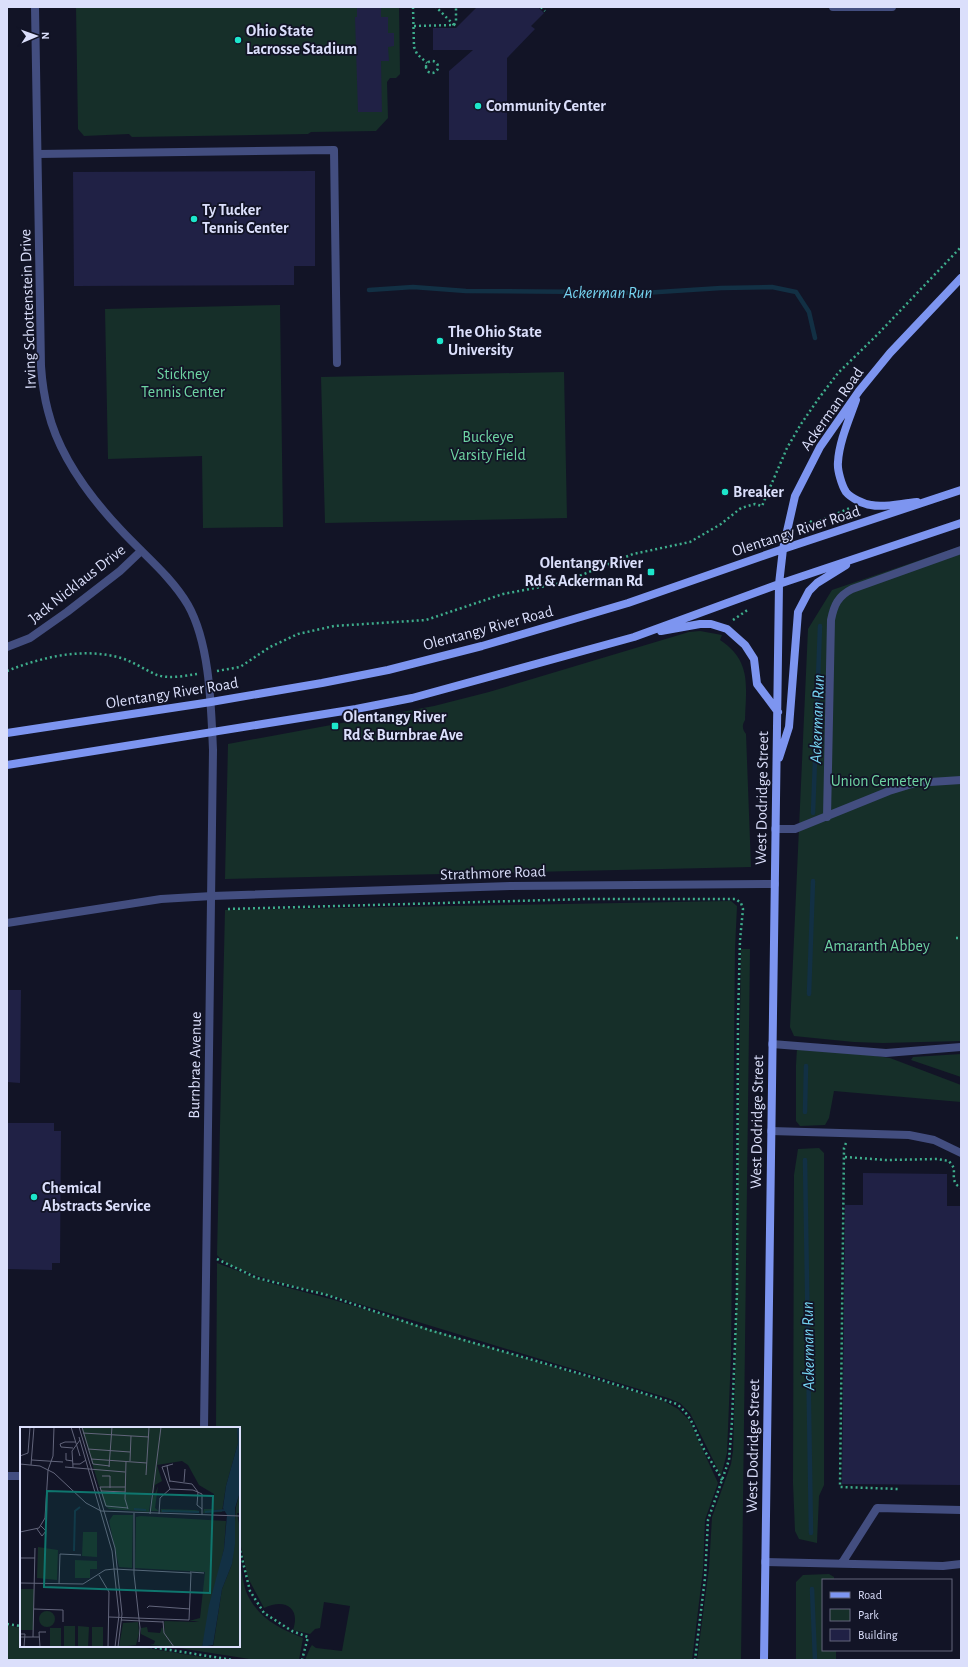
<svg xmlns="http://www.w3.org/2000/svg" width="968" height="1667" font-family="'Alegreya Sans',sans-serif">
<rect width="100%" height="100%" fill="#121426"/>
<path fill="#162f29" d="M76 7H399L400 74 396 78H390L387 82 388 118 376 131 311 132 308 134 132 137 129 134 84 136 78 129Z
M280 305 283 527 203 528 202 456 108 459 105 309Z
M564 372 567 518 325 523 321 377Z
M961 546V1041L883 1043 854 1042 794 1036 790 1027 808 629 832 590Z
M700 631 722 635 720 640C752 661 746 686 745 720 742 725 742 729 746 734L751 867 225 879 228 744 434 706 489 692 689 632Z
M731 901 737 906 735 949 731 1355 727 1453 721 1476 690 1413 680 1403 668 1398C556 1364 445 1330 333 1296 304 1287 236 1276 217 1255L225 910Z
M741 949H750L741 1660H697L709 1568 712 1517 731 1464 733 1451 735 1380Z
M797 1048 828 1049 890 1058 961 1085V1102L834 1091 829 1118 825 1125 800 1126 796 1121V1065Z
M961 1054V1077L911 1060 913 1057Z
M819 1148 824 1153V1485L819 1496 817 1543 799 1539 795 1531 793 1483 794 1175 798 1149Z
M217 1263 270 1283 334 1300 662 1400 678 1409 689 1420 718 1483 705 1520 703 1570 692 1660H305L310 1648 312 1645 316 1648 342 1651 350 1606 324 1602 320 1628 315 1629 310 1634 293 1630C301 1607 284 1598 264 1608L248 1578 239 1538V1428H216Z
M239 1560C242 1571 243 1586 248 1596 261 1620 279 1628 303 1638L299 1660H256L166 1646H239Z
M829 1574 834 1577V1580H823V1650H836V1660H796V1582L803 1575Z
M7 1625 21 1628V1646H134L221 1660H7Z"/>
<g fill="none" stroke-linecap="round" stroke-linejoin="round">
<path stroke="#123044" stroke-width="4.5" d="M369 290 413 287 466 291 595 292 643 293 721 288 772 287 796 292 809 312 815 338
M813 813 820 626
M809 994 813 881
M805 1112 806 1066
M805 1160 811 1533
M812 1589 815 1660"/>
</g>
<path fill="#202145" d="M357 7H381V17H388V33H394V46L388 47 389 61H381L382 112H358L355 17H357Z
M477 7H538L544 13 531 26 535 29 507 58V140H449V71L473 50H433V28H456Z
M315 171V266H294V285L74 286 73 172Z
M7 990H21L20 1083 7 1082Z
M7 1123H54V1131H61L60 1263H52V1270L7 1269Z
M863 1173 947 1174V1206H961V1485L842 1484 845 1205H863Z"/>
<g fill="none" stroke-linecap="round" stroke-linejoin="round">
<path stroke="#3ead8c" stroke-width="2.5" stroke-dasharray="2 3" stroke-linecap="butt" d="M413 7 414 47 417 54 427 63
M541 7 545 11
M454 25 456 22V7
M414 26 454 25 436 7
M426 67a6 6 0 1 1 12 0a6 6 0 1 1-12 0Z
M810 521 815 524
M815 523 850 508
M733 620 749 609
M7 671C42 657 83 647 121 658 134 662 145 670 157 675 169 679 184 676 197 674
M217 671 240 667 270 647 298 634 334 626 426 620 503 594 562 583 633 554 690 542 721 524 741 508 755 504 762 506 787 448 801 424 819 398 838 373 877 335 961 247
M228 909 587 899H736L741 903 743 909 740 940 738 1019 737 1292 732 1421 729 1460 708 1520 705 1578 695 1660
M956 938H961
M846 1143 844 1148 840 1487 899 1489
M845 1157 886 1160 937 1159 949 1161 954 1168C954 1177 952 1183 961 1188
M217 1259 257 1278 327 1295 429 1330 595 1378 677 1404C692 1417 693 1426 701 1443 707 1457 717 1469 723 1482
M239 1546 250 1591 264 1613 292 1631 308 1637 302 1660
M7 1624 21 1626
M145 1646 233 1660"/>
<path stroke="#434e80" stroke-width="8" d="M38 154 334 150 337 363
M7 647 30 638 67 612 120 571 141 551
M827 817 831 620C834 605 838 596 852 589L961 550
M775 829H795L889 791 915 783 961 780
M7 923 161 899 212 896 510 886 775 884
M772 1044 886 1053 961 1047
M771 1131 909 1135 934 1140 961 1153
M765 1562 943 1566 961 1564
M842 1563 877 1508 961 1510"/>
<path stroke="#434e80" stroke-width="8" d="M35 7 41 366C42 381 44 396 48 411 59 456 89 496 120 529 143 554 171 576 188 605 210 644 211 706 213 750L204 1428
M833 7H892
M7 1476H21"/>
<path stroke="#7d95f0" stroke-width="8" d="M856 400C849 420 839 442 838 462 837 470 842 486 846 492 851 498 863 504 871 505 885 508 902 503 917 502
M661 631 700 624H711L727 629 745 645 754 659 757 684 778 712
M7 733 211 702 322 683 388 670 482 646 628 603 783 549 961 490
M779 758 789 727 798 612 809 591 817 583 846 565
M7 765 356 709 412 698 634 637 779 584 961 523
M764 1660 779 584 783 549 795 496 820 447 859 391 890 353 961 278"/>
</g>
<g fill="#1de6cb" stroke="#121426" stroke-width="1.5">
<circle cx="238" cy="40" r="4"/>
<circle cx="478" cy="106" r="4"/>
<circle cx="194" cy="219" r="4"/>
<circle cx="440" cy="341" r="4"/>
<circle cx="725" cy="492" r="4"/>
<rect x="647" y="568" width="8" height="8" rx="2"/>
<rect x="331" y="722" width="8" height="8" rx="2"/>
<circle cx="34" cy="1197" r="4"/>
</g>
<g text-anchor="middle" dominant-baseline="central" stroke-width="3.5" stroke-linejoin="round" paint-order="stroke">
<g font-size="16" font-weight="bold" fill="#dbdffb" stroke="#121426" text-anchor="start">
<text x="246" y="31">Ohio State<tspan x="246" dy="18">Lacrosse Stadium</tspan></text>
<text x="486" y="106">Community Center</text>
<text x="202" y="210">Ty Tucker<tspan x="202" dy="18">Tennis Center</tspan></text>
<text x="448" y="332">The Ohio State<tspan x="448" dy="18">University</tspan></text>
<text x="733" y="492">Breaker</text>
<text x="643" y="563" text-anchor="end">Olentangy River<tspan x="643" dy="18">Rd &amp; Ackerman Rd</tspan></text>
<text x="343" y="717">Olentangy River<tspan x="343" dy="18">Rd &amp; Burnbrae Ave</tspan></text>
<text x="42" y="1188">Chemical<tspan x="42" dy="18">Abstracts Service</tspan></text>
</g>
<g font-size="16" fill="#dbdffb" stroke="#121426">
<text transform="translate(28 309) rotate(-92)">Irving Schottenstein Drive</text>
<text transform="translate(832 409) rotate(-55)">Ackerman Road</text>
<text transform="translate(796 531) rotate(-18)">Olentangy River Road</text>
<text transform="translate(77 584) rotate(-38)">Jack Nicklaus Drive</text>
<text transform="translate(488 628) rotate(-15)">Olentangy River Road</text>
<text transform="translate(172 693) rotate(-9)">Olentangy River Road</text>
<text transform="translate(762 798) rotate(-89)">West Dodridge Street</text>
<text transform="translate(493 873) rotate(-2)">Strathmore Road</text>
<text transform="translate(195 1065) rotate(-89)">Burnbrae Avenue</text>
<text transform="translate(757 1122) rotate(-89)">West Dodridge Street</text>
<text transform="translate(753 1446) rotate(-89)">West Dodridge Street</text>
</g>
<g font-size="16" fill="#6ed4a3" stroke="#121426">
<text x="183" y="374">Stickney<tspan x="183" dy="18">Tennis Center</tspan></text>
<text x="488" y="437">Buckeye<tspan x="488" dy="18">Varsity Field</tspan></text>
<text x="881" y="781">Union Cemetery</text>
<text x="877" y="946">Amaranth Abbey</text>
</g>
<g font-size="17" font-style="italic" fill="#75d3f0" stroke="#121426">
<text x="608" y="292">Ackerman Run</text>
<text transform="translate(817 719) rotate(-88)">Ackerman Run</text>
<text transform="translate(808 1346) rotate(-91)">Ackerman Run</text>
</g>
</g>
<g transform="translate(20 1427)">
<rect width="220" height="220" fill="#121426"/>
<path d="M61 0H217L218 16 206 59 202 85 183 86 184 82H193L194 67 179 58 168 38 162 34 137 38 142 54 135 58 133 71 138 59 135 81 139 84H131L133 55 129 85 89 82 85 79ZM220 65V86H217L220 102V220H193L202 162 212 137 216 80ZM141 82 175 83 180 84 141 85ZM93 88H113L112 141 99 140 89 94ZM121 89 206 94 204 122 182 220H154L145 208 144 195 145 194 174 195 179 194H169L180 191 185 145 115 141 116 90ZM63 105H77V130L62 129ZM18 120 38 123 37 153 17 151ZM55 133 77 134V142H70V151H55ZM0 162H14L13 203H0ZM19 192a8 8 0 1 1 16 0a8 8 0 1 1-16 0ZM118 195 119 206 116 218 99 220 103 196ZM44 199H55V220H44ZM58 199 69 200 68 220H58ZM72 200H83V220H72ZM127 200 128 205 140 206 142 200 153 220 130 218 134 217 135 214 121 207V201ZM30 201H41V220H30Z" fill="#162f29"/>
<path d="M217 0H220V65L215 81V117L212 137 202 162 193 218 182 220 189 178 204 122 207 88 203 81 206 59 218 16Z" fill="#123044"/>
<path fill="none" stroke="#123044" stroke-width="2" d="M114 82 126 83M142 84 179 85M185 85 206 83M54 124 55 84 60 80"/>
<path fill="none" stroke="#62657b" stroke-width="1" d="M51 0 60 29M59 0 95 121 102 187 98 220M62 0 73 37 90 39M63 6 129 10M59 10 92 124 99 188 95 220M53 21 41 20 40 17 45 15H56M68 22 110 25M46 26V33L53 34M0 29 8 26 10 0M71 32 127 36M12 33 43 35M106 34 105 72 108 82M110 34 111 9M0 37 20 39 34 46 66 76 81 84 220 89M53 37H60L66 33M11 38 14 0M147 39 150 55M45 40 105 45M53 40 52 24 60 13M89 40 92 0M126 48 129 0M82 49H90V61M150 54 172 57 178 65 177 78 182 82M164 55 165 42M105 60H80L86 79 108 81M150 62 142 40 153 37M81 64 105 65M114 86V147L120 201 119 215M130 87 141 0M139 87 140 71 150 62 173 63 182 67V88M17 102 22 109 26 104 21 99M0 105 19 101 25 91 28 43 33 29 34 0M0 131H15M170 145 184 146M79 148 89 165 88 220M0 156 63 157 85 143 94 142 171 146 169 193 89 190M39 157 40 127 61 128M127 181 129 179 170 182M14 182 43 183V195M101 193 143 195M143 194 144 206 154 220M0 207H5L4 220M0 210H19M13 210 15 121M20 220 19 205H26"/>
<path fill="#0f766e" fill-opacity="0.15" stroke="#0f766e" stroke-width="2" d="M27 64 193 69 190 166 24 160Z"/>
<rect width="220" height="220" fill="none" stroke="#dbdffb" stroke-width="2"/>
</g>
<rect width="968" height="1667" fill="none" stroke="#dbdffb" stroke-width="16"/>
<rect x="822" y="1579" width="130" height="72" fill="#121426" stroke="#62657b"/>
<rect x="830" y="1592" width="20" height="6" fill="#7d95f0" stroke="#62657b"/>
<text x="858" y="1599" font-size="12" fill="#dbdffb">Road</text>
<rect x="830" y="1609" width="20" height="12" fill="#162f29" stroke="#62657b"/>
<text x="858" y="1619" font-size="12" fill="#dbdffb">Park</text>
<rect x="830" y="1629" width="20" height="12" fill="#202145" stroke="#62657b"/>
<text x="858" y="1639" font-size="12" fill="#dbdffb">Building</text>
<g transform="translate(36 36) rotate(88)" stroke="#121426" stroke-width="3" paint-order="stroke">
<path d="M0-3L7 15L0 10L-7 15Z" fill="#dbdffb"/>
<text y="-6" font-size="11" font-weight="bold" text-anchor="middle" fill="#dbdffb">N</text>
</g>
</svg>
